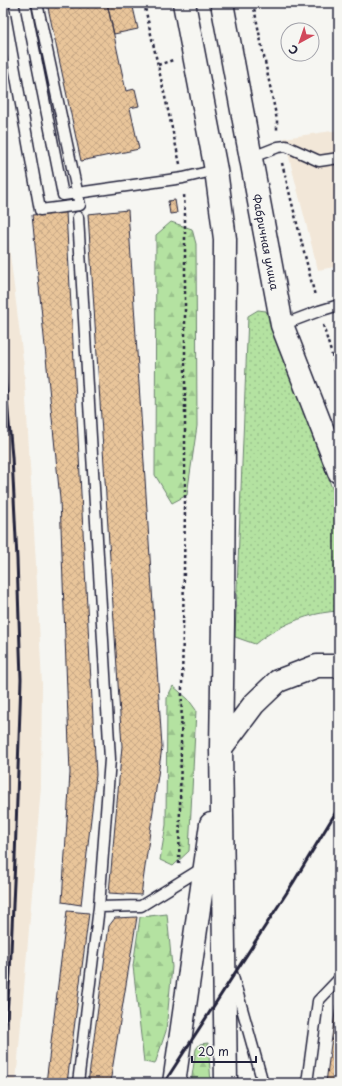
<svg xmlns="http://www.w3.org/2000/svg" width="342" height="1086" font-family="'Playpen Sans',sans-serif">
<defs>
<pattern id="grass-dots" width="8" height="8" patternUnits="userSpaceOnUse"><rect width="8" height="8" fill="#b4e2a1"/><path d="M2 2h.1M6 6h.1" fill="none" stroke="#9ac28c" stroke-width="1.8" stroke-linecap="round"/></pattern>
<pattern id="forest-firs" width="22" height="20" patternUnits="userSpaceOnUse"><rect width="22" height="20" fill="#b4e2a1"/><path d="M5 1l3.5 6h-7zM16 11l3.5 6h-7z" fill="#9ac28c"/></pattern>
<pattern id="building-cross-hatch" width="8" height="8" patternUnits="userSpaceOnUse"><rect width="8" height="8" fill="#e9c59a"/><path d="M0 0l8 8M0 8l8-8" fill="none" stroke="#c8a986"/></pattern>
</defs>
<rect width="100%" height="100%" fill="#f6f6f2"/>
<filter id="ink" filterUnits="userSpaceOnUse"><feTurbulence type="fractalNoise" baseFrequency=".025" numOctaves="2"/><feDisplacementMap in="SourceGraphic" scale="8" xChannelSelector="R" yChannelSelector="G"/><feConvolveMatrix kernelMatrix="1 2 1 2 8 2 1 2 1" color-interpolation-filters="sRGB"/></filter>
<g filter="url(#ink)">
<path fill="#f2e7d8" d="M339 130V266L318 270 284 138Z
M3 198 24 367 36 564 42 684 41 787 16 1083H3Z"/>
<path fill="url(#grass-dots)" stroke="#6b826e" d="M258 310 266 311 339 507V611C317 612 295 619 276 630 268 634 261 639 255 644L235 637 248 316Z"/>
<path fill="url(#forest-firs)" stroke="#6b826e" d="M171 222 192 229 196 244 197 426 187 495 172 503 155 475 156 235Z
M173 686 188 699 196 710 189 851 173 866 160 860 166 825 167 698Z
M167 914 172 967 166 1031 155 1064 144 1062 133 966 140 917Z
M208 1043 211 1083H191L196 1049 200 1044Z"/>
<path fill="url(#building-cross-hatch)" stroke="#22223b" d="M47 3H107L126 91 135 89 139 106 130 108 139 149 81 161Z
M107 3H132L138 29 114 34Z
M175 200 177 213 170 214 168 201Z
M128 210 162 747 141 895 109 893 122 746 88 214Z
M66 212 96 775 81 905 62 902 70 773 60 499 32 215Z
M67 911 89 913 67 1083H46Z
M137 917 110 1083H88L109 926 115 918Z
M336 1005H339V1083H326Z"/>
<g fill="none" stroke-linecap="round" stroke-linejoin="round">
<g stroke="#22223b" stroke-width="13">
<path id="service" d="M25 3 63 195 183 178 216 170
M3 4 40 210 80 205 37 3
M250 158 278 147 286 146 319 161 339 158
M282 325 319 311 339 305
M99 907 141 906 204 867
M232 973 263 1083
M78 1083 99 907 110 759 78 217
M307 1083 318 1001 339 979"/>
</g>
<g stroke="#22223b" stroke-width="25">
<path id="primary" d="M184 3 216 170 225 239 223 623 221 748 226 1083
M222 3 282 325 339 472
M221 751V748L254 704 278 681 317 666H339
M174 1083 211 824"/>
</g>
<path stroke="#22223b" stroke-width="2.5" stroke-dasharray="3 3" stroke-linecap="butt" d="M144 3 180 164
M253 3 277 120V132
M158 65 173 60
M282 163 315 296
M323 325 339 379
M179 864 185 510V215L184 193"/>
<use href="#service" stroke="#f6f6f2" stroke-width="10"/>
<use href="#primary" stroke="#f6f6f2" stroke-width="22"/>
<path stroke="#22223b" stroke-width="3" d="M3 355 12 457 17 559 21 679 15 859 10 974 3 1063
M164 1083 293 883 339 807"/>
</g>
</g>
<g text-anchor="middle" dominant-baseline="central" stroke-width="4" stroke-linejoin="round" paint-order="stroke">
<g font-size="11" fill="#22223b" stroke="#f6f6f2">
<text transform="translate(266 242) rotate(79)">Фабричная улица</text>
</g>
</g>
<rect width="342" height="1086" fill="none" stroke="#f6f6f2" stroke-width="16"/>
<rect x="8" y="8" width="326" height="1070" fill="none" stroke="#22223b" stroke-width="1.5" filter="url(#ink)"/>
<g transform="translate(300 42) rotate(220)"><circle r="19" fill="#f6f6f2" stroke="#a1a1a9"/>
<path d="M0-3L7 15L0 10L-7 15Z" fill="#d1495b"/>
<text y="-6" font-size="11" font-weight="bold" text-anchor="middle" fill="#22223b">С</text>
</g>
<path d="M192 1056v6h64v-6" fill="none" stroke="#22223b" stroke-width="2"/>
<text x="198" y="1056" font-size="12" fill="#22223b" stroke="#f6f6f2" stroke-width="3" paint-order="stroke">20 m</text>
</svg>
